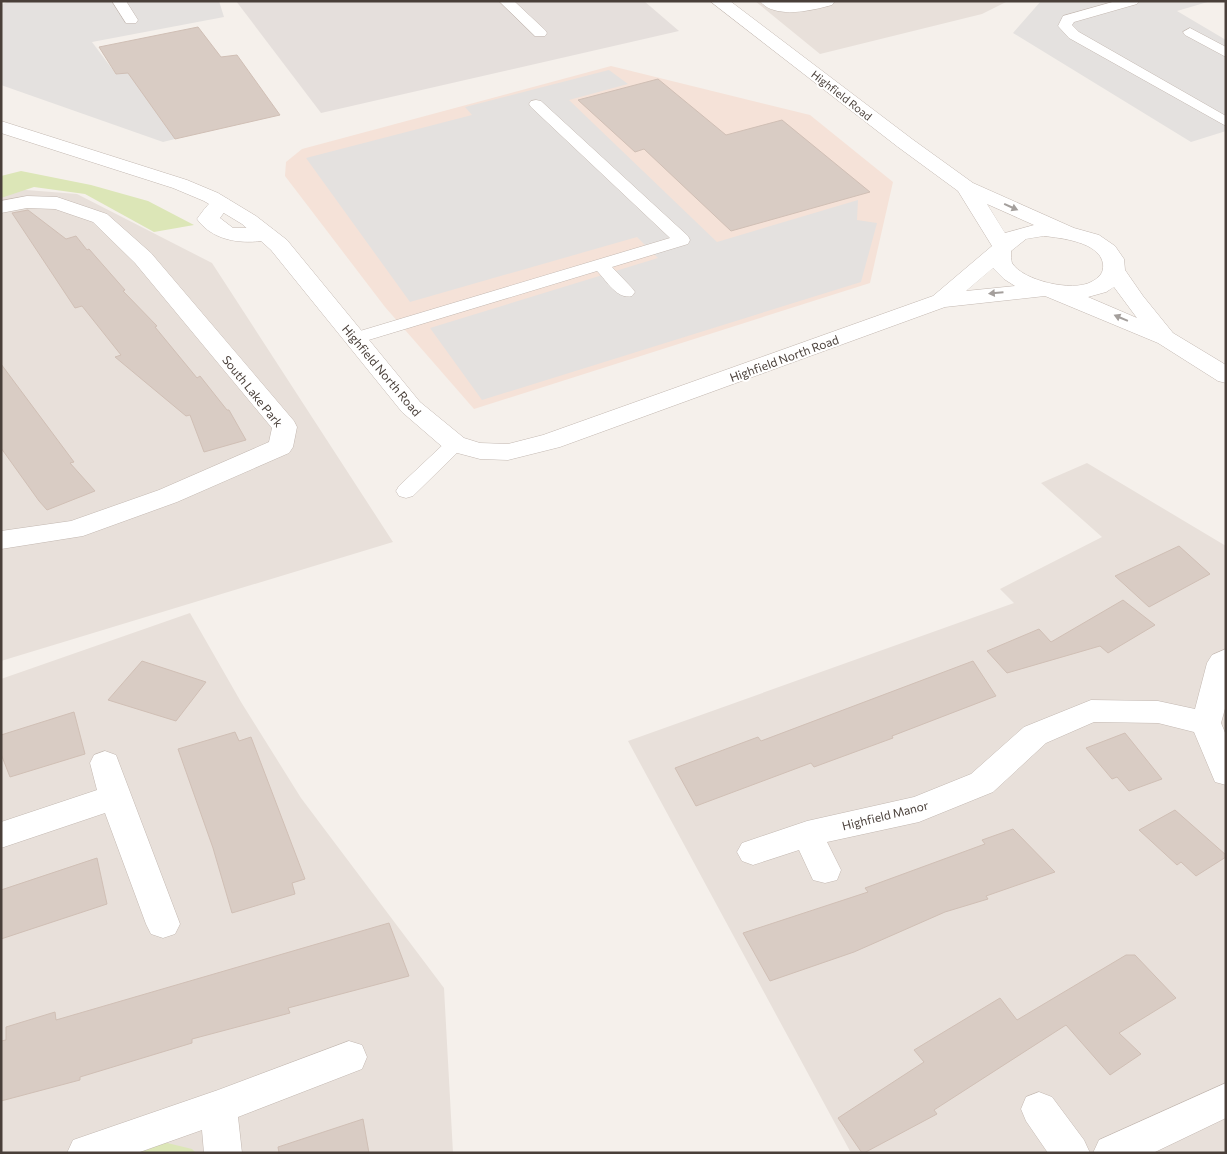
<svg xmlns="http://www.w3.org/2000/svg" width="1227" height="1154" font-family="Commissioner,sans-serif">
<rect width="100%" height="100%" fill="#f5f0eb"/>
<path fill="#e8e0da" d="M755 1H1008L982 14 820 54Z
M1 188 77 194 212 263 393 542 1 661Z
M1087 463 1226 546V1153H851L628 741 1014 603 1000 589 1102 537 1041 483Z
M190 613 241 702 301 798 444 988 453 1153H1V679Z"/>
<path fill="#f5e2d8" d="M611 66 810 115 893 182 870 283 474 409 385 307 285 176 286 162 302 149Z"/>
<path fill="#e5dfdc" d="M236 1H644L679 31 321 113Z"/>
<path fill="#dce6b7" d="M21 171 91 185 148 201 194 225 154 232 85 194 34 187 1 198V176Z
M159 1141 192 1149 196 1153H124Z"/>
<path fill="#e4e1df" d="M9 1H219L224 17 92 42 116 74 131 71 175 139 163 142 1 85V5Z
M1041 1H1211L1177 11 1226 40V131L1191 142 1013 33Z
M609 70 628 84 569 100 717 242 858 200 857 220 877 223 861 282 482 400 430 328 658 258 637 237 410 302 306 158 472 115 465 107Z"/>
<path fill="#d9ccc4" stroke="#d0bfb5" d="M198 27 221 57 237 55 280 115 175 139 128 73 116 74 99 47Z
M658 79 726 135 782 120 870 192 731 231 644 149 635 152 578 100Z
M28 210 66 239 76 236 87 250 89 249 125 290 123 291 157 326 155 327 197 378 200 376 227 410H229L246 440 204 452 190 415 186 416 115 357 121 355 82 306 75 308 12 213Z
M1 364 74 462 70 463 95 491 47 510 39 501 1 448Z
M1179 546 1210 574 1149 607 1115 576Z
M1123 600 1155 625 1108 653 1100 646 1007 673 987 651 1039 629 1051 642Z
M142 661 206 682 176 721 108 700Z
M973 661 996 696 892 736 893 738 814 767 811 763 696 806 675 768 758 737 761 741Z
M74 712 85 754 10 777 1 754V735Z
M235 732 239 741 251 737 305 879 292 883 295 894 232 913 213 848 178 749Z
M1125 733 1162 779 1129 791 1117 777 1112 779 1086 748Z
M1175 810 1226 855V857L1196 876 1181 862 1177 865 1139 830Z
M1013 829 1055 872 986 896 988 899 945 912 854 952 770 981 743 933 868 892 865 888 985 844 982 840Z
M97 858 107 904 1 939V890Z
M389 923 409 976 288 1008 290 1013 192 1039V1043L80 1077V1080L1 1101V1041L6 1040V1027L55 1012 56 1020Z
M1126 955H1135L1176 998 1119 1033 1141 1054 1110 1075 1066 1025 934 1110 937 1114 864 1153H862L838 1118 924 1062 914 1050 1000 998 1017 1020Z
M363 1119 369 1153H279L278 1147Z"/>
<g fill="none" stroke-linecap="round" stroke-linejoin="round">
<g stroke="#c3b8b1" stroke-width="1">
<path id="service" d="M112 1H126L138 20 136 23H126Z
M499 1H514L545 30 547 33 545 36H535Z
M1116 1H1139L1137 4 1074 22 1072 25 1079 32 1226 116V126L1069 38 1058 26 1063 16Z
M1190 28 1226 47V57L1185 35 1183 32Z
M536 100 541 101 688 236 690 240 688 244 612 267 632 288 635 292 632 296C617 300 607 281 597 271L362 342 356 343 350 342 347 338 350 334 670 238 531 107 529 104 531 101Z
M455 438 462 440 465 444 462 448 413 496 406 498 399 496 396 491 399 486 448 440Z"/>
</g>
<g stroke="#c3b8b1" stroke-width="1">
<path id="minor" d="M760 1H835L832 5C814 10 774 20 760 1Z
M27 196 57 197 107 214 151 253 294 421 297 427 293 447 289 453 177 502 83 536 1 549V531L71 521 159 490 269 442 272 428 135 263 93 222 55 209 27 208 1 213V201Z
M221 197 228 199 231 203 220 218 233 228H265L273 229 276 234 273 239C247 245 214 243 197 219 204 210 210 199 221 197Z
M1226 649V705L1221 723 1226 735V785L1215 782 1194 732 1158 723 1094 722 1046 743 993 792 919 822 827 842 841 870 837 880 825 883 813 880 799 850 753 865 742 861 737 852 742 843 807 821 914 797 971 774 1024 727 1091 700 1158 701 1195 709 1207 663 1212 655Z
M105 751 116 755 180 924 175 934 163 938 151 934 146 924 105 813 1 848V822L97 790 90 763 94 755Z
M349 1041 362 1045 367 1057 362 1069 238 1117 242 1153H204L202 1130 137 1153H67L73 1140 218 1090Z
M1226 1083V1118L1153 1153H1093L1099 1140Z
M1039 1092 1052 1097 1084 1140 1090 1153H1048L1026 1121 1021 1109 1026 1097Z"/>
</g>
<g stroke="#c3b8b1" stroke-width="1">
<path id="tertiary" d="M710 1H730L912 139 973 183 1074 228 1099 235 1115 246 1124 259 1125 270 1143 296 1173 333 1226 365V383L1218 381 1158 343 1045 296 945 307 560 447 508 460 480 459 446 450 402 412 271 250 242 224 204 201 173 188 1 133V121L187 180 218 193 256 216 287 240 420 402 464 438 480 443 508 444 543 435 933 296 992 246 958 191 898 147ZM987 204 1034 225 1005 233ZM1044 236C1061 238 1100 242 1103 264 1104 273 1099 278 1091 282 1073 292 1023 281 1012 263 1011 260 1011 255 1011 251L1026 239ZM993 268 1004 279 1015 286 966 291ZM1114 287 1137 318 1088 297 1106 292Z"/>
</g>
<use href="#service" fill="#fff" fill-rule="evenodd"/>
<use href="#minor" fill="#fff" fill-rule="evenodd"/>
<use href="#tertiary" fill="#fff" fill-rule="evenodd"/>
</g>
<defs><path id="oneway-solid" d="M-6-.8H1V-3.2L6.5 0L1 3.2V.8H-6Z" transform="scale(1.25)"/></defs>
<g fill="#a49f9c">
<use href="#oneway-solid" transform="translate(1011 207) rotate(24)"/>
<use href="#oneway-solid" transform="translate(996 293) rotate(175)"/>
<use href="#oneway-solid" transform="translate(1121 318) rotate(-157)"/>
</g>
<g text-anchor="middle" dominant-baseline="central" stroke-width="4" stroke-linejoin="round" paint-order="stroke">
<g font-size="11" fill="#493f39" stroke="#fff">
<text transform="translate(842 95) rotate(38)">Highfield Road</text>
</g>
<g font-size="12" fill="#493f39" stroke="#fff">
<text transform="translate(784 358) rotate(-20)">Highfield North Road</text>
<text transform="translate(382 370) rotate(50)">Highfield North Road</text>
<text transform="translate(253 391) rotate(51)">South Lake Park</text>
<text transform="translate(885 815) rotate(-14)">Highfield Manor</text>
</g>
</g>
<rect width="1227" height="1154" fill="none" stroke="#493f39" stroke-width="5"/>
</svg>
